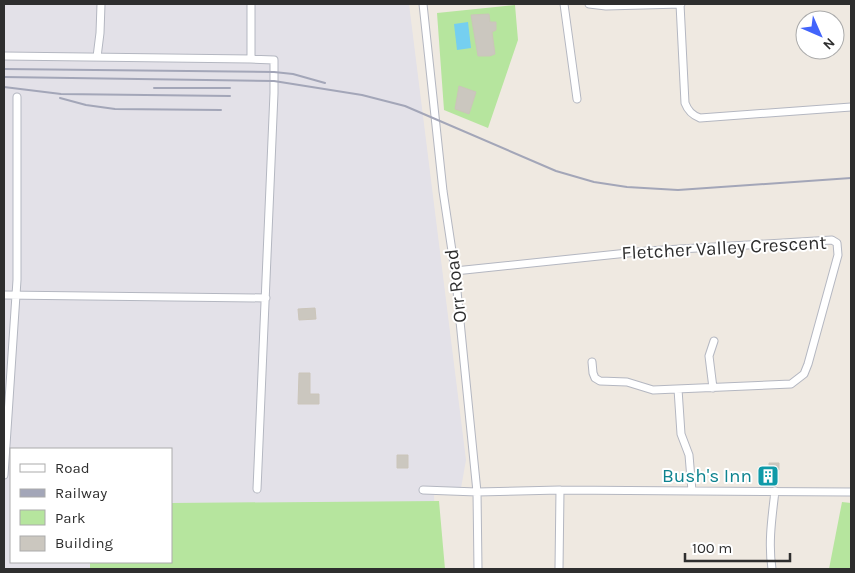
<svg xmlns="http://www.w3.org/2000/svg" width="855" height="573" font-family="Karla,sans-serif">
<rect width="100%" height="100%" fill="#efe9e1"/>
<path fill="#e3e1e8" fill-rule="evenodd" d="M4 4H409L466 460 461 488 434 486 435 569H4ZM11 449H171V562H11Z"/>
<path fill="#b6e59e" d="M515 5 518 40 488 128 444 110 437 13Z
M439 501 445 569H90V562H171V503Z
M842 502 851 503V569H829Z"/>
<path fill="#75cff0" d="M468 22 471 48 457 50 454 24Z"/>
<path fill="#cbc7bf" stroke="#cbc5ba" d="M489 14 490 22H496V30L492 32 495 54 490 56H478L471 15Z
M459 86 476 92 469 114 455 109Z
M315 308 316 319 299 320 298 309Z
M299 373H310V394H319V404H298Z
M397 455H408V468H397Z
M769 463H779V470H777L776 480 761 481 760 471 769 470Z"/>
<g fill="none" stroke-linecap="round" stroke-linejoin="round">
<g stroke="#b4b7c1" stroke-width="9">
<path id="minor" d="M423 4 443 191 455 271 477 492 478 569
M564 4 577 99
M589 4 606 6 681 4
M680 4 685 103C688 111 692 115 700 118L851 107
M4 56 251 59V4
M97 57 100 33 101 4
M251 59 274 60V93L257 489
M455 271 647 251 832 240 837 243 838 255 808 364 804 374 791 384 653 390 627 382 600 381 595 378 593 373 592 362
M4 295 266 298
M713 388 709 356 714 341
M678 389 681 434 689 455 692 491
M4 475 17 280V97
M423 490 477 492 560 490 851 492
M559 569 560 490
M772 569C768 543 772 517 775 491"/>
</g>
<use href="#minor" stroke="#fff" stroke-width="7"/>
<path stroke="#a3a6b8" stroke-width="2" d="M4 69 274 72 293 74 325 83
M4 77 274 81 362 95 405 106 556 171 594 182 627 187 678 190 851 178
M4 87 61 94 230 96
M154 88H230
M60 98 86 105 115 109 221 110"/>
</g>
<defs>
<g id="building-square" transform="scale(1.125)"><rect x="-9" y="-9" width="18" height="18" rx="4" fill="#0f9aa8" stroke="#fff"/><path d="M-4-6H4V6H1V3H-1V6H-4ZM-2.5-4.3h1.7v1.8h-1.7ZM.8-4.3h1.7v1.8H.8ZM-2.5-1h1.7V.8h-1.7ZM.8-1h1.7V.8H.8Z" fill="#fff"/></g>
</defs>
<g fill-rule="evenodd">
<use href="#building-square" x="768" y="476"/>
</g>
<g text-anchor="middle" dominant-baseline="central" stroke-width="4" stroke-linejoin="round" paint-order="stroke">
<g font-size="19" fill="#2e2e2e" stroke="#fff">
<text transform="translate(724 248) rotate(-3)">Fletcher Valley Crescent</text>
<text transform="translate(456 286) rotate(-97)">Orr Road</text>
</g>
<g font-size="19" fill="#0d838f" stroke="#fff" text-anchor="end">
<text x="752" y="476">Bush's Inn</text>
</g>
</g>
<rect width="855" height="573" fill="none" stroke="#2e2e2e" stroke-width="10"/>
<rect x="10" y="448" width="162" height="115" fill="#ffffff" stroke="#ababab"/>
<rect x="20" y="464" width="25" height="8" fill="#ffffff" stroke="#ababab"/>
<text x="55" y="473" font-size="15" fill="#2e2e2e">Road</text>
<rect x="20" y="489" width="25" height="8" fill="#a3a6b8" stroke="#ababab"/>
<text x="55" y="498" font-size="15" fill="#2e2e2e">Railway</text>
<rect x="20" y="510" width="25" height="15" fill="#b6e59e" stroke="#ababab"/>
<text x="55" y="523" font-size="15" fill="#2e2e2e">Park</text>
<rect x="20" y="536" width="25" height="15" fill="#cbc7bf" stroke="#ababab"/>
<text x="55" y="548" font-size="15" fill="#2e2e2e">Building</text>
<g transform="translate(820 35) rotate(135)"><circle r="24" fill="#ffffff" stroke="#ababab"/>
<path d="M0-4L9 19L0 12L-9 19Z" fill="#4264fb"/>
<text y="-8" font-size="14" font-weight="bold" text-anchor="middle" fill="#2e2e2e">N</text>
</g>
<path d="M685 553v8h105v-8" fill="none" stroke="#2e2e2e" stroke-width="2.5"/>
<text x="692" y="553" font-size="15" fill="#2e2e2e" stroke="#ffffff" stroke-width="4" paint-order="stroke">100 m</text>
</svg>
